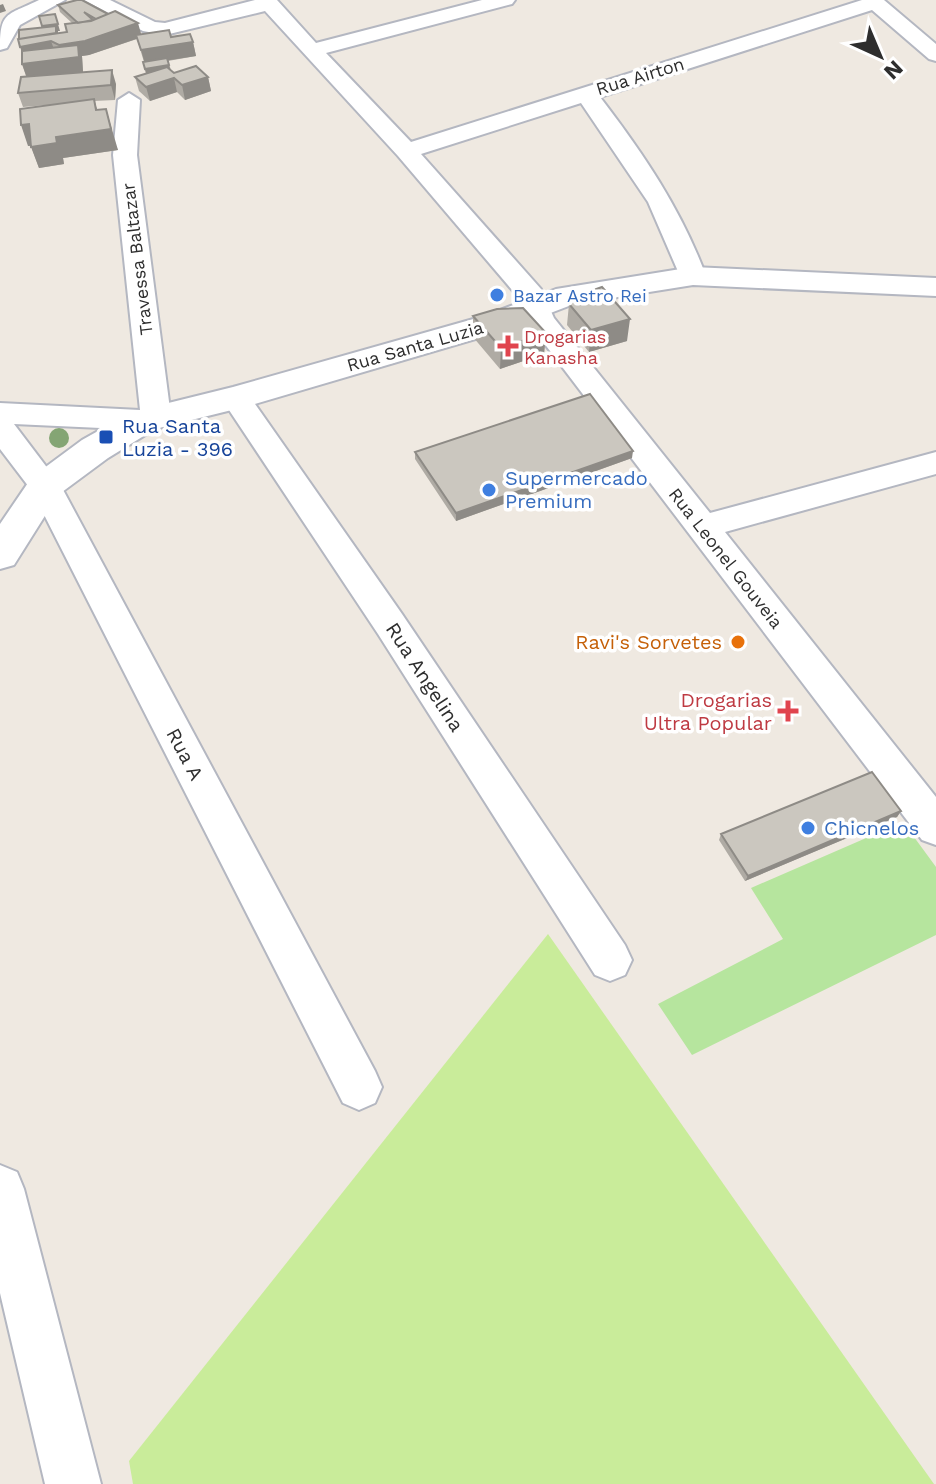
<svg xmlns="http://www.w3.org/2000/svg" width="936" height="1484" font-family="'Work Sans',sans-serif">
<rect width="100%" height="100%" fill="#efe9e1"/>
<path fill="#b6e59e" d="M903 822 936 867V935L692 1055 658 1004 783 939 751 888Z"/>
<path fill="#c9ec9a" d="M548 934 934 1484H133L129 1461Z"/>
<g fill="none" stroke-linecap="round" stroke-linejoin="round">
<g stroke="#b4b7c1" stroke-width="4">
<path id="minor" d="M39 0H65L20 25 7 48 0 50C0 11 6 16 39 0Z
M84 0H110L155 22 165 23 255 0H277L316 43 482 0H515L512 4 326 53 411 142 862 0H884L936 44V61L929 59 872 10 600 97C643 153 681 209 706 276L702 282H684L680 276 648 202 581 103 421 154 541 289 554 318 710 513 936 452V474L725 532 936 797V845L922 840 531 326 518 297 398 156 265 11 165 35 143 31Z
M129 93 140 100 137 155 171 417 167 424 144 430 14 424 61 486 375 1071 382 1087 375 1103 359 1110 343 1103 32 491 0 449V403L140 410 113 155 118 100Z
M236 388 246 391 402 614 625 945 632 960 625 975 610 981 595 975 378 634 221 398 226 391Z
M0 1165 17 1172 24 1189 101 1484H45L0 1293Z"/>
</g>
<g stroke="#b4b7c1" stroke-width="4">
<path id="secondary" d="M693 267 936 278V296L693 285 574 304 506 330 248 406 155 429 108 458 58 495 14 565 0 569V524L32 477 82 440 132 412 233 387 484 316 556 289Z"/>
</g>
<use href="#minor" fill="#fff" fill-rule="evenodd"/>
<use href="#secondary" fill="#fff" fill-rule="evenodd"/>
</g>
<circle fill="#84a574" cx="59" cy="438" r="10"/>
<path fill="#afaba4" d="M77 0 141 34 171 37 193 42 196 56 168 61 171 70 174 73 208 77 211 91 185 100 177 92 150 101 139 91 135 77 146 74 143 62H144L137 39 89 55 82 56 83 72 116 84 115 100 94 101 97 110 118 150 63 158 64 164 39 168 31 146H28L47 105 23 107 18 93 26 76 22 64 43 27 60 31H58V33L67 32 72 23 60 12 58 5Z
M569 304 627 341 589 352 567 325Z
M473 316 546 333 544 354 500 369 473 337Z
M415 452 632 458 456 521 415 459Z
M901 811 897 817 745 881 719 840 721 834Z"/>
<path fill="#8e8b86" d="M3 4 6 11 0 13V5Z
M138 23 142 37 89 55 82 56 83 72 27 78 22 64 63 59 59 45Z
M58 24 60 31H58V33L51 41 56 55 25 61 20 47 44 33 42 26Z
M193 42 196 56 145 64 141 50Z
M169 65 171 72 147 76 145 69Z
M112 70 116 84 115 100 111 85Z
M208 77 211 91 185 100 182 85Z
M174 78 177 92 150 101 146 87Z
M94 99 100 120 106 109 118 150 63 158 64 164 39 168 31 147 96 110Z
M29 124 36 145 28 146 21 125Z
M630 319 627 341 589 352 591 330Z
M546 333 544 354 500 369 501 348Z
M633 451 632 458 456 521V513Z
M901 811 897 817 745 881 748 876Z"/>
<path fill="#cbc7bf" stroke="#8e8b86" stroke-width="2" d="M77 0H82L108 14 96 19 84 12 93 20 78 23 58 5Z
M115 11 138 23 85 41 59 45 51 41 20 47 18 39 67 32 65 24 91 21Z
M55 14 58 24 42 26 39 16Z
M56 26V33L19 39V30Z
M169 30 171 37 190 34 193 42 141 50 136 35Z
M78 45 79 57 22 64V51Z
M167 58 169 65 145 69 143 62Z
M196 66 208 77 182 85 174 78 146 87 135 77 167 67 174 73Z
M112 70 111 85 18 93 21 77Z
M94 99 96 110 106 109 111 129 56 137 57 143 31 147 29 124 21 125 20 109Z
M602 287 630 319 591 330 569 304 571 298Z
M523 308 546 333 501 348 473 316 497 309Z
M590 394 633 451 456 513 415 452Z
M872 772 901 811 748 876 721 834Z"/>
<g fill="#3f7fe0" stroke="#fff" stroke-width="3">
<circle cx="497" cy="295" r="8"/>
<circle cx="489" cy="490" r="8"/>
<circle cx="808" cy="828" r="8"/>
</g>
<g fill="#e0444e" stroke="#fff" stroke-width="3">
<path d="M504 334h8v8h8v8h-8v8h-8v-8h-8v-8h8z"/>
<path d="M784 699h8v8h8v8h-8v8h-8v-8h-8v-8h8z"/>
</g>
<rect fill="#1a4fb4" stroke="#fff" stroke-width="3" x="98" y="429" width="16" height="16" rx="4"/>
<circle fill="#e8710a" stroke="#fff" stroke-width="3" cx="738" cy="642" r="8"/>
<g text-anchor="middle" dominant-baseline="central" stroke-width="7" stroke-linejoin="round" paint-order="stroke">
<g font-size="18" fill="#2e2e2e" stroke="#fff">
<text transform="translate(640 76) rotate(-17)">Rua Airton</text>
<text transform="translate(137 259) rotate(-97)">Travessa Baltazar</text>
<text transform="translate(415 346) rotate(-16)">Rua Santa Luzia</text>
<text transform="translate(726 558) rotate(52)">Rua Leonel Gouveia</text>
</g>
<g font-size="18" fill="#366cbe" stroke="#fff" text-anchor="start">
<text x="513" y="295">Bazar Astro Rei</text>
</g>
<g font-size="18" fill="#be3a42" stroke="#fff" text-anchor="start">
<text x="524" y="336">Drogarias<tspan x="524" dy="21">Kanasha</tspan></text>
</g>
<g font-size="20" fill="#164399" stroke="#fff" text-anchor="start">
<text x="122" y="426">Rua Santa<tspan x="122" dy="23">Luzia - 396</tspan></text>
</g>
<g font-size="20" fill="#366cbe" stroke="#fff" text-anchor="start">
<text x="505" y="478">Supermercado<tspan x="505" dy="23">Premium</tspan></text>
<text x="824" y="828">Chicnelos</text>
</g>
<g font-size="20" fill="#c56008" stroke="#fff" text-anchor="end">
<text x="722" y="642">Ravi's Sorvetes</text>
</g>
<g font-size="20" fill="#2e2e2e" stroke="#fff">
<text transform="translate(425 677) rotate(57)">Rua Angelina</text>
<text transform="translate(185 754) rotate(62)">Rua A</text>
</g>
<g font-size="20" fill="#be3a42" stroke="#fff" text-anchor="end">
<text x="772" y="700">Drogarias<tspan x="772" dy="23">Ultra Popular</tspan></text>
</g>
</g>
<g transform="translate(880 56) rotate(136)" stroke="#ffffff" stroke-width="6" paint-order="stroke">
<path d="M0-6L14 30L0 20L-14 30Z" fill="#2e2e2e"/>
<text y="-12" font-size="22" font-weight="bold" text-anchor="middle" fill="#2e2e2e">N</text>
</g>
</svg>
